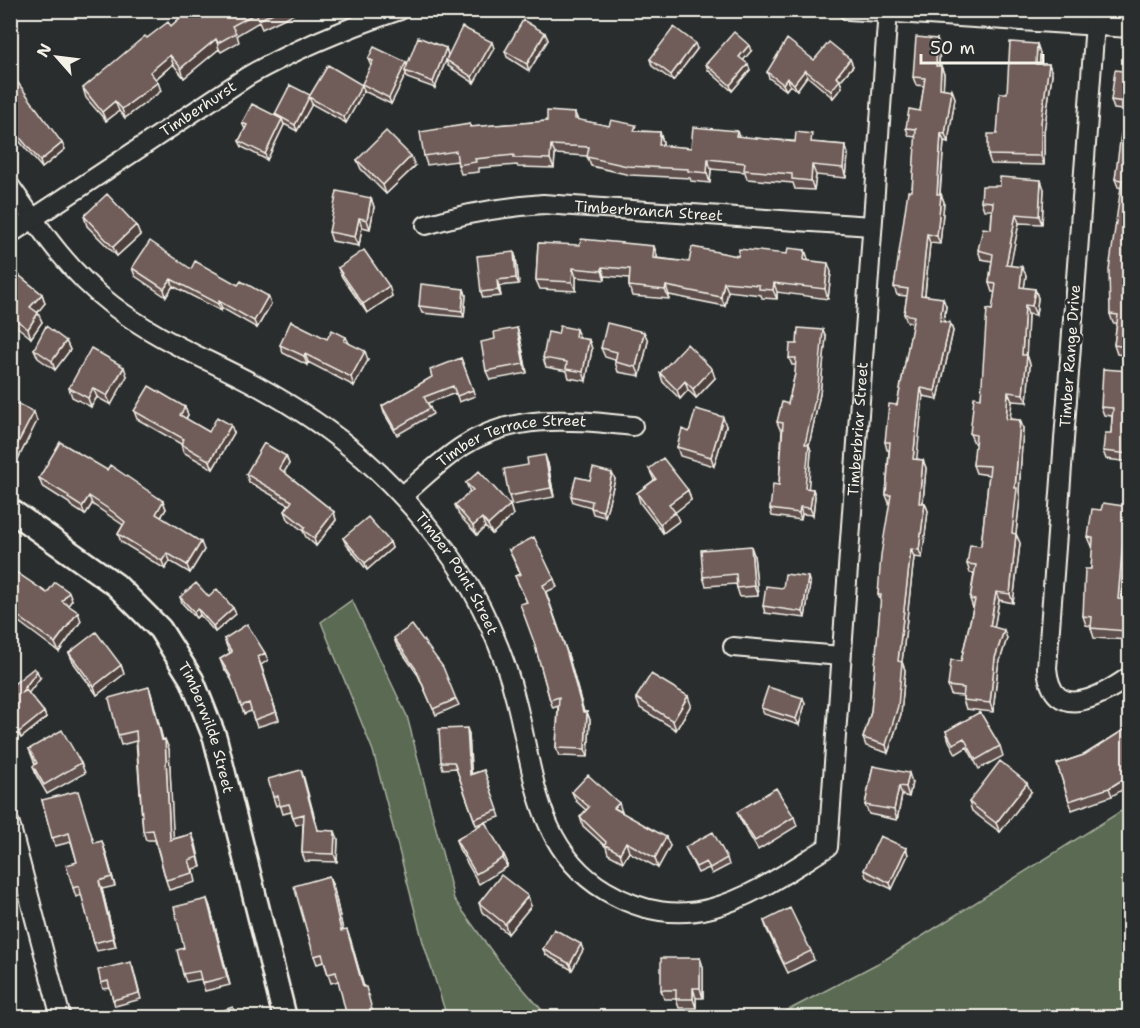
<svg xmlns="http://www.w3.org/2000/svg" width="1140" height="1028" font-family="'Shantell Sans',sans-serif">
<rect width="100%" height="100%" fill="#2a2d2e"/>
<filter id="ink" filterUnits="userSpaceOnUse"><feTurbulence type="fractalNoise" baseFrequency=".0167" numOctaves="2"/><feDisplacementMap in="SourceGraphic" scale="12" xChannelSelector="R" yChannelSelector="G"/><feConvolveMatrix kernelMatrix="1 2 1 2 8 2 1 2 1" color-interpolation-filters="sRGB"/></filter>
<g filter="url(#ink)">
<path fill="#5a6a53" stroke="#a7ae9e" stroke-width="1.5" d="M352 600 407 716 454 899 498 960 548 1017H447L423 942 373 751 321 622Z
M1129 806V1017H775L886 959Z"/>
<g fill="none" stroke-linecap="round" stroke-linejoin="round">
<g stroke="#f4f1e8" stroke-width="22">
<g id="minor">
<path d="M848 10 1130 28"/>
<path d="M1096 10 1047 668C1052 725 1102 696 1130 676"/>
<path id="s1" d="M10 186C40 229 69 272 112 305 154 338 207 359 254 384 338 430 397 480 452 558 481 600 504 652 516 701 534 771 536 850 606 891 692 942 755 892 828 847L888 10"/>
<path id="s2" d="M426 225C465 213 503 207 543 204L872 226"/>
<path id="s3" d="M10 234 248 76C297 48 347 28 400 10"/>
<path id="s4" d="M402 496C422 479 441 460 463 446 516 412 574 420 633 426"/>
<path d="M733 647 841 656"/>
<path d="M10 824 61 1018"/>
</g>
</g>
<g stroke="#f4f1e8" stroke-width="27">
<g id="tertiary">
<path id="s5" d="M10 510 116 585 160 629 192 680 215 738 285 1018"/>
</g>
</g>
<use href="#minor" stroke="#2a2d2e" stroke-width="18"/>
<use href="#tertiary" stroke="#2a2d2e" stroke-width="22"/>
</g>
<path fill="#5f4f4d" stroke="#f4f1e8" stroke-width="1.5" d="M189 10H302L262 29 259 22 237 35 239 42 221 52 219 49 184 78 173 64 156 79 161 91 125 118 119 111 106 121 86 98 83 88 147 38 171 26Z
M545 33 548 40 529 71 507 57 505 51Z
M937 39 940 47 939 66H941L944 74 943 89 952 90 955 98 948 142 944 141 940 194H941L944 202 940 244 930 243 925 295 946 306 944 322 950 323 953 331 938 399 923 396 916 459 923 460 926 468 923 503H925L928 511 922 558 914 557 902 662 905 670 901 714 888 753 866 746 863 738 871 712 881 602 878 595 890 503H889L886 495 889 450H887L885 442 897 405 913 323 907 322 904 314 907 296 897 295 894 287 912 191 916 137 909 136 906 128 920 111 924 86 916 85 913 77Z
M1037 44 1040 53V64H1049L1052 74 1044 132V165L991 164 988 155 997 134 1007 93Z
M446 48 448 55 435 88 407 78 406 74 391 104 364 91 346 123 312 104 297 131 284 124V125L267 160 242 147 239 141 245 129 242 123 276 116 275 114 310 95 362 85 371 66 368 59 406 62 407 65Z
M494 48 474 83 448 66 446 60Z
M697 49 673 81 652 66 650 59Z
M751 51 743 60 750 70 732 91 708 70 706 64Z
M850 59 853 66 840 81 842 87 833 98 807 76 797 90 790 85 786 90 769 78 767 72 814 60Z
M10 72 65 149 42 168 10 130Z
M1130 72V111L1114 109 1111 100Z
M575 113 578 120 609 126 638 131 660 132 663 142V146L691 148 737 131 739 137 845 145 848 154 846 178 816 175 814 190 795 189 793 183 747 179 745 172 711 169 710 183 691 181 690 178 630 175 591 166 587 156 555 154 554 168 518 167 517 165 479 168V172L461 174 457 161 427 165 424 156 470 124 471 127 547 121Z
M1130 135V356L1117 354 1114 345 1117 323H1113L1110 314 1121 188 1118 187 1115 179Z
M357 160 415 166 386 194 361 169Z
M1000 186 1044 189 1042 224 1019 223 1010 265 1026 275 1024 288 1035 289 1038 298 1036 315 1028 314 1026 355H1027L1030 364 1027 402 1012 401 1010 419 1020 420 1023 428 1019 492 1020 497 1016 534 1020 543 1013 603 999 600 994 627 1007 638 998 667 993 712 966 709 963 700V696L951 695 948 686 961 661 973 608 970 599 974 573H970L967 564 981 546 989 475 976 473 973 465 976 443H974L970 434 981 398 995 292H992L989 283 992 261 981 259 978 250 991 229 992 210H984L981 201Z
M371 198 374 207 370 229 362 227 359 246 332 241 329 232Z
M84 216 140 235 117 256 87 226Z
M538 243 657 255V258L689 262 738 256 787 254 805 250 808 260 831 272 828 299 777 292V299L762 298 761 295 728 291 725 306 669 295V299L632 296 629 286V278L605 276V280L576 277V291L540 289 536 280Z
M514 252 516 258 519 284 499 286 501 296 483 298 481 292Z
M10 268 42 294 45 303 37 312 42 322 31 338 10 321Z
M132 268 191 269 268 296 271 304 257 328 222 308 221 311 173 286 166 297 135 276Z
M338 268 392 296 367 313 342 277Z
M464 289 466 295 464 317 422 313 419 306Z
M517 328 520 337 527 373 490 380 486 371 495 339Z
M823 330 826 337 820 394 809 445 811 451 808 489H813L815 496 813 515 802 514 801 520 772 516 770 509 779 485 782 429H780L777 422 788 404 795 374 796 365H792L789 358 797 344Z
M644 332 648 341 640 376 618 372 615 362V360L605 357 601 348Z
M346 337 349 343 368 360 354 386 308 362 307 365 283 353 280 345Z
M580 338 589 340 592 349 586 381 569 378 567 371 546 367 543 358Z
M66 341 70 350 55 370 38 358 34 349Z
M461 358 475 396 459 402 456 393 428 403 433 414 397 435 384 413 382 406 432 377Z
M1130 371V462L1106 459 1103 451 1111 433 1112 416 1104 415 1101 407Z
M660 373 715 378 696 398 688 390 680 399 663 382Z
M127 376 111 405 97 397 91 407 72 397 69 388Z
M10 400 37 421 14 467 10 466Z
M185 407 188 415 186 419 209 432 234 433 213 469 183 452 181 444 137 419 134 411Z
M726 426 714 466 680 456 677 447 689 432Z
M286 456 289 464 284 472 334 512 336 520 316 546 306 537 303 531 288 519 285 511 289 505 249 482 246 474Z
M548 464 554 497 512 505 509 496Z
M649 469 688 490 691 500 675 512 679 521 663 533 640 503 637 493 654 480Z
M107 470 163 501 166 509 161 517 204 550 190 573 170 561 165 569 121 542 118 534 123 525 92 504 85 515 71 506 69 503 42 486 39 478Z
M615 479 605 517 593 514 591 507 573 502 571 496 590 480Z
M466 483 510 505 513 515 492 534 485 527 477 535 459 515 455 505 470 492Z
M1130 507V552H1126L1122 600 1130 602V640L1094 638 1091 628V626L1086 625 1083 616 1091 569 1093 547 1092 546 1088 537 1101 510Z
M343 538 390 542 392 548 367 570 346 544Z
M509 550 554 579 557 587 546 592 569 658 584 712H587L590 720 588 757 559 756 556 748 558 706 553 708 550 700 535 644 527 602 515 576 520 574Z
M754 555 758 596 740 597 737 588 736 584 706 586 703 577Z
M10 568 47 593 69 592 72 600 68 605 81 621 59 652 19 622 16 627 10 623Z
M810 584 805 618 765 613 763 606Z
M180 597H209L233 608 236 614 215 632 200 615 196 618 182 603Z
M394 638 456 699 459 705 436 715 418 675 396 644Z
M224 639 268 660 261 665 279 720 257 727 251 711 244 714 233 682 223 667 220 659 230 653 227 647Z
M69 653 121 665 124 674 97 695 73 662Z
M40 678 28 693 44 712 46 718 21 738 10 725V687Z
M149 687 152 697 163 740 169 749 173 839 192 834 201 867 193 869 196 882 169 890 166 880 155 840H146L143 831 136 741 121 745 118 735Z
M636 698 691 705 676 730 640 708Z
M805 704 799 725 764 714 761 708Z
M1130 726 1112 796 1072 810 1057 764 1084 755Z
M946 731 1000 746 1003 756 979 769 967 747 956 754 949 741Z
M469 734 471 774 484 770 500 817 476 825 456 768 443 769 441 762Z
M29 749 81 763 85 773 47 794 36 775 33 766 35 764Z
M873 766 912 782 909 797 902 795 897 820 869 814 865 805Z
M301 770 318 830 338 839 337 862 305 861 302 853 303 823 296 825 291 812 283 814 280 804 276 806 273 797Z
M572 792 622 813 670 846 658 868 629 852 623 862 608 854 606 847 583 826 580 817 586 810 576 801Z
M1031 792 1000 832 972 811 969 802Z
M42 800 94 843 105 850 115 886 102 889 116 947 97 951 94 943 82 895 76 897 73 888 77 862 71 842 55 846Z
M737 812 794 817 797 826 758 850 741 821Z
M456 840 503 853 507 862V867L479 884 459 849Z
M685 847 727 858 729 865 712 874 709 868 698 873Z
M906 848 908 855 892 889 866 877 864 870Z
M333 885 343 931 350 938 364 987 369 995 338 981 331 983 324 962 317 964 314 956Z
M207 899 210 907 230 985 205 991 201 979 186 982 183 974Z
M479 903 531 906 508 934 482 912Z
M764 921 811 951 814 960 788 973 767 930Z
M543 949 583 950 572 970 546 955Z
M700 958 703 967V998H696V1008H679L676 999H664L661 990Z
M133 968 141 999 115 1006 110 988 103 989 101 983Z"/>
<path fill="#4e403e" stroke="#f4f1e8" stroke-width="1.5" d="M545 33 548 40 529 71 527 64Z
M216 39 219 49 184 78 181 68Z
M937 39 940 47 938 74 936 66Z
M492 42 494 48 474 83 472 77Z
M695 43 697 49 673 81 671 75Z
M1037 44 1040 53 1039 73 1036 64Z
M749 45 751 51 741 63 739 57Z
M446 48 448 55 435 88 433 82Z
M170 55 173 64 153 81 150 72Z
M850 59 853 66 840 81 842 87 833 98 831 91 836 77Z
M406 62 408 68 405 71 406 74 391 104 389 98Z
M748 64 750 70 732 91 730 85Z
M1049 64 1052 74 1044 132V165L1041 156V122Z
M941 66 944 74 943 96 940 88Z
M805 70 807 76 797 90 794 84Z
M787 78 790 85 786 90 783 84Z
M158 82 161 91 125 118 122 109Z
M362 85 364 91 346 123 344 117Z
M952 90 955 98 948 142 945 134Z
M309 97 312 104 297 131 295 125Z
M115 101 119 111 106 121 102 112Z
M282 119 284 125 267 160 265 154Z
M660 132 663 142 662 155 659 145Z
M941 133 944 141 939 202 937 194Z
M62 143 65 149 42 168 40 161Z
M551 145 555 154 554 168 550 159Z
M845 145 848 154 846 178 843 168Z
M411 156 415 166 386 194 383 185Z
M708 159 711 169 710 183 707 173Z
M812 165 816 175 814 190 811 181Z
M1041 180 1044 189 1042 224 1039 216Z
M941 194 944 202 940 244 937 236Z
M371 198 374 207 370 229 367 220Z
M1016 214 1019 223 1009 273 1006 265Z
M359 218 362 227 359 246 355 237Z
M136 225 140 235 117 256 113 247Z
M927 234 930 243 924 303 921 295Z
M654 246 657 255 656 267 653 258Z
M805 250 808 259 807 269 804 260Z
M514 252 516 258 519 284 516 278Z
M828 263 831 272 828 299 825 289Z
M602 267 605 276V280L602 271Z
M1022 267 1026 275 1023 296 1020 287Z
M573 268 576 277V291L572 282Z
M171 279 173 286 166 297 164 289Z
M497 280 499 286 501 296 498 290Z
M724 282 728 291 725 306 721 297Z
M774 283 777 292V299L773 290Z
M389 286 392 296 367 313 363 304Z
M666 286 669 295V299L665 290Z
M464 289 466 295 464 317 462 311Z
M1035 289 1038 298 1036 315 1032 306Z
M42 294 45 303 34 317 30 307Z
M268 296 271 304 257 328 254 321Z
M943 298 946 306 943 329 940 321Z
M219 301 222 308 221 311 218 304Z
M1025 305 1028 314 1026 363 1022 355Z
M38 313 42 322 31 338 28 329Z
M950 323 953 331 938 399 935 391Z
M517 328 520 337 527 373 524 364Z
M576 329 580 338 575 337Z
M823 330 826 337 820 394 809 445 811 451 808 495 805 488V444Z
M644 332 648 341 640 376 636 367Z
M589 340 592 349 586 381 583 372Z
M66 341 70 350 55 370 52 361Z
M365 351 368 360 354 386 351 377Z
M305 354 308 362 307 365 304 356Z
M1027 355 1030 364 1027 402 1023 394Z
M124 367 127 376 111 405 107 396Z
M712 369 715 378 696 398 693 389Z
M685 381 688 390 680 399 677 390Z
M93 388 97 397 91 407 88 398Z
M921 388 923 396 916 467 913 459Z
M1008 392 1012 401 1009 427 1006 419Z
M185 407 188 415 183 423 180 415Z
M34 412 37 421 14 467 10 458Z
M723 417 726 426 714 466 711 457Z
M1020 420 1023 428 1019 492 1020 497 1015 542 1012 533Z
M231 425 234 433 213 469 210 461Z
M545 455 548 464 554 497 551 488Z
M286 456 289 464 282 476 279 468Z
M923 460 926 468 922 511 919 503Z
M612 473 615 479 605 517 603 511Z
M813 489 815 496 813 515 810 508Z
M688 490 691 500 673 514 669 504Z
M89 496 92 504 85 515 82 507Z
M163 501 166 509 158 522 156 514Z
M925 503 928 511 922 558 919 550Z
M510 505 513 515 492 534 488 525Z
M800 507 802 514 801 520 799 513Z
M334 512 336 520 316 546 314 538Z
M675 512 679 521 663 533 660 524Z
M482 518 485 527 477 535 473 526Z
M1016 534 1020 543 1013 603 1010 594Z
M201 542 204 550 190 573 187 565Z
M390 542 392 548 367 570 365 563Z
M1123 542 1126 552 1121 609 1118 599Z
M751 546 754 555 758 596 754 586Z
M911 549 914 557 902 662 905 670 901 714 888 753 886 745 898 661Z
M167 553 170 561 165 569 162 561Z
M808 577 810 584 805 618 803 612Z
M543 585 569 658 586 720Z
M69 592 72 600 65 610 62 601Z
M996 592 999 600 993 635 990 626Z
M1129 600 1130 602V639L1126 631Z
M233 608 236 614 215 632 213 626Z
M198 609 200 615 196 618 194 612Z
M78 612 81 621 59 652 55 643Z
M15 614 19 622 16 627 12 618Z
M1004 630 1007 638 998 667 993 712 990 703 995 658Z
M265 653 268 660 261 665 279 720 258 657Z
M121 665 124 674 97 695 94 686Z
M37 671 40 678 24 699 21 693Z
M149 687 152 697 165 749 162 740Z
M688 696 691 705 676 730 673 721Z
M803 698 805 704 799 725 796 719Z
M44 712 46 718 21 738 19 732Z
M587 712 590 720 588 757 585 749Z
M467 728 469 734 472 781 470 775Z
M165 739 169 749 174 849 170 840Z
M301 770 304 778 320 838 317 830Z
M909 773 912 782 909 797 906 787Z
M1130 775V785L1112 796 1109 788Z
M1027 783 1031 792 1000 832 996 823Z
M899 786 902 795 897 820 894 810Z
M619 803 622 812 614 808Z
M335 831 338 839 337 862 334 854Z
M192 834 196 844 201 867 198 857Z
M666 837 670 846 658 868 655 858Z
M102 841 105 850 115 886 112 877Z
M626 842 629 852 623 862 620 853Z
M906 848 908 855 892 889 890 883Z
M503 853 507 862V867L503 858Z
M329 876 333 885 345 939 341 931Z
M99 881 102 889 116 947 113 938Z
M528 896 531 906 508 934 505 924Z
M207 899 210 907 230 985 227 977Z
M347 930 350 938 366 996 363 987Z
M581 944 583 950 572 970 570 964Z
M700 958 703 967V998L700 988Z
M693 988 696 998V1008L693 999Z"/>
<path fill="#6f5c59" stroke="#f4f1e8" stroke-width="1.5" d="M189 10H279L259 20 256 13 232 26 236 33 218 43 216 39 181 68 170 55 150 72 158 82 122 109 115 101 102 112 83 88 145 36 147 38 168 22 171 26Z
M523 20 545 33 527 64 505 51Z
M462 27 492 42 472 77 446 60Z
M674 27 695 43 671 75 650 59Z
M734 32 749 45 739 57 748 64 730 85 706 64Z
M418 37 446 48 433 82 405 71Z
M916 37 937 39 936 66H941L940 88 952 90 945 134 941 133 937 194H941L937 236 927 234 921 295 943 298 940 321 950 323 935 391 921 388 913 459 923 460 919 503H925L919 550 911 549 898 661 902 662 898 706 886 745 863 738 871 712 881 595H878L881 555 891 495H886L890 442H885L889 404 897 405 914 316 904 314 908 289 894 287 908 191H912L916 129 906 128 909 109 920 111 925 78 913 77Z
M787 39 814 60 829 42 850 59 836 77 840 80 831 91 805 70 794 84 787 78 783 84 767 72Z
M1010 42 1037 44 1036 64H1049L1041 122V156L988 155V134H997L1000 93H1007Z
M374 47 406 62 389 98 362 84 373 61 368 59Z
M328 65 362 85 344 117 309 97 295 125 275 114 290 85 310 95 309 97Z
M1115 70 1130 72V103L1111 100Z
M10 72 62 143 40 161 10 126Z
M252 104 282 119 265 154 239 141 247 125 242 123Z
M547 111 575 113V119L609 126 611 120 636 125 634 131 660 132 659 145 691 148 693 127 737 131 736 136 795 142 796 132 812 134 811 142 845 145 843 168 812 165 811 181 792 179V174L744 170 745 163 708 159 707 173 688 171V169L627 166 587 157 589 147 551 145 550 159 514 158V155L475 159 476 162 458 165 456 151 424 156 420 132 470 124V127L547 121Z
M386 131 411 156 383 185 357 160Z
M1121 134 1130 135V348L1114 345 1118 315 1110 314 1109 270 1122 180 1115 179Z
M1000 177 1041 180 1039 216 1016 214 1006 265 1022 267 1020 287 1035 289 1032 306 1025 305 1022 355H1027L1023 394 1008 392 1006 419 1020 420 1015 488H1017L1012 533 1016 534 1010 594 996 592 990 626 1004 630 995 658 990 703 963 700 964 688 948 686 951 660 961 661 975 600 970 599 976 565 967 564 970 545 981 546 990 466 973 465 976 435 970 434 974 397 981 398 987 309 992 310 996 284 989 283 993 254 978 250 983 228 991 229 993 202 981 201 982 186H1000Z
M337 191 371 198 367 220 359 218 355 237 329 232Z
M107 194 136 225 113 247 84 216Z
M581 239 654 246 653 258 689 262 692 247 738 256 739 249 787 254 788 248 805 250 804 260 828 263 825 289 774 283 773 290 759 289V285L724 282 721 297 666 286 665 290 629 286 630 269 602 267V271L573 268 572 282 536 280 538 243 580 245Z
M150 241 191 269 195 261 238 285 241 281 268 296 254 321 219 301 218 304 171 279 164 289 132 268Z
M364 250 389 286 363 304 338 268Z
M514 252 516 278 497 280 498 290 481 292 477 256Z
M10 268 42 294 30 307 38 313 28 329 10 315Z
M421 284 464 289 462 311 419 306Z
M291 321 327 339 332 330 346 337 344 341 365 351 351 377 305 354 304 356 280 345Z
M607 323 644 332 636 367 615 362 617 352 601 348Z
M46 326 66 341 52 361 34 349Z
M560 326 576 329 575 337 589 340 583 372 566 369 567 362 543 358 548 332 558 334Z
M517 328 524 364 486 371 481 342 495 339 494 332Z
M798 328 823 330 818 386 805 444H809L805 488 813 489 810 508 800 507 799 513 770 509 773 484 779 485 783 423 777 422 782 402 788 404 795 374 796 358H789L790 344H797Z
M687 344 712 369 693 389 685 381 677 390 660 373Z
M91 348 124 367 107 396 93 388 88 398 69 388Z
M461 358 473 390 457 396 453 386 424 397 430 408 395 429 382 406 432 377 430 370Z
M1103 369 1130 371V454L1103 451 1105 433H1111L1113 408 1101 407Z
M149 386 185 407 180 415 209 432 217 417 231 425 210 461 181 444 184 439 134 411Z
M10 400 34 412 10 458Z
M696 409 723 417 711 457 677 447 682 429 689 432Z
M60 442 107 470 110 465 163 501 156 514 201 542 187 565 167 553 162 561 118 534 125 522 113 512 89 496 82 507 68 498 69 496 39 478Z
M264 443 286 456 279 468 334 512 314 538 303 530 305 527 285 511 292 501 246 474Z
M545 455 551 488 509 496 504 469 528 465 527 458Z
M663 458 688 490 669 504 675 512 660 524 637 493 656 479 649 469Z
M593 468 612 473 603 511 591 508 592 501 571 496 576 477 590 480Z
M479 471 510 505 488 525 482 518 473 526 455 505 473 490 466 483Z
M1103 503 1130 507V543L1123 542 1118 599 1129 600 1126 631 1091 628 1092 617 1083 616 1085 569H1091L1093 538 1088 537 1092 509 1101 510Z
M368 517 390 542 365 563 343 538Z
M534 537 554 579 543 585 566 650 583 712H587L585 749 556 748 559 697 550 700 534 642 520 604 527 602 515 576 521 574 509 550Z
M751 546 754 586 737 588 736 574 703 577 701 550Z
M10 568 47 593 55 582 69 592 62 601 78 612 55 643 15 614 12 618 10 616Z
M785 574 808 577 803 612 763 606 766 586 783 588Z
M196 583 209 597 217 589 233 608 213 626 198 609 194 612 180 597Z
M247 624 265 653 258 657 276 712 254 720 249 703 241 706 230 675 220 659 232 652 224 639Z
M412 625 443 667 456 699 433 709 416 669 394 638Z
M96 632 121 665 94 686 69 653Z
M34 668 37 671 21 693 26 690 44 712 19 732 10 721V715L12 714 10 713V687Z
M651 674 688 696 673 721 636 698Z
M149 687 162 740 165 739 170 840 192 834 198 857 189 860 193 873 166 880 153 830 143 831 136 731 118 735 109 698Z
M768 687 803 698 796 719 761 708Z
M980 712 1000 746 976 760 964 738 953 744 946 731Z
M1130 726V775L1109 788 1069 801 1057 764 1084 755Z
M467 728 470 775 484 770 498 810 474 819 454 762H441L439 729Z
M62 730 81 763 44 785 33 766 37 763 29 749Z
M1000 761 1027 783 996 823 969 802Z
M873 766 909 773 906 787 899 786 894 810 865 805Z
M301 770 317 830 335 831 334 854 302 853 304 814 293 817 289 804 280 806 278 796 273 797 268 779Z
M588 775 619 803 614 808 666 837 655 858 626 842 620 853 605 845 606 842 580 817 589 807 572 792Z
M776 788 794 817 755 841 737 812Z
M78 791 94 843 102 841 112 877 99 881 113 938 94 943 79 886 73 888 66 865 77 862 69 833 52 838 42 800Z
M485 822 503 853V858L476 874 456 840Z
M713 832 727 858 710 868 706 862 696 867 685 847Z
M880 836 906 848 890 883 864 870Z
M501 875 528 896 505 924 479 903Z
M329 876 341 931 347 930 363 987H366L374 1017H347L336 972 328 974 322 954 314 956 294 886Z
M207 899 227 977 202 983 199 971 183 974 177 950 184 948 174 907Z
M790 908 811 951 784 964 764 921Z
M554 929 581 944 570 964 543 949Z
M661 958H700V988H693V999H676V990H661Z
M131 962 139 993 113 1000 108 981 101 983 98 970Z
M233 1007 237 1017H210L209 1015Z"/>
</g>
<g text-anchor="middle" dominant-baseline="central" stroke-width="6" stroke-linejoin="round" paint-order="stroke">
<g font-size="15" fill="#f4f1e8" stroke="#2a2d2e">
<text stroke="none"><textPath href="#s3" startOffset="226">Timberhurst</textPath></text>
<text stroke="none"><textPath href="#s2" startOffset="225">Timberbranch Street</textPath></text>
<text transform="translate(1070 356) rotate(-86)">Timber Range Drive</text>
<text stroke="none"><textPath href="#s1" startOffset="1622">Timberbriar Street</textPath></text>
<text stroke="none"><textPath href="#s4" startOffset="128">Timber Terrace Street</textPath></text>
<text stroke="none"><textPath href="#s1" startOffset="602">Timber Point Street</textPath></text>
<text stroke="none"><textPath href="#s5" startOffset="302">Timberwilde Street</textPath></text>
</g>
</g>
<rect width="1140" height="1028" fill="none" stroke="#2a2d2e" stroke-width="36"/>
<rect x="18" y="18" width="1104" height="992" fill="none" stroke="#f4f1e8" stroke-width="2" filter="url(#ink)"/>
<g transform="translate(57 57) rotate(298)" stroke="#2a2d2e" stroke-width="4.5" paint-order="stroke">
<path d="M0-4.5L10 22L0 15L-10 22Z" fill="#f4f1e8"/>
<text y="-9" font-size="16" font-weight="bold" text-anchor="middle" fill="#f4f1e8">N</text>
</g>
<path d="M921 54v9h122v-9" fill="none" stroke="#f4f1e8" stroke-width="3"/>
<text x="930" y="54" font-size="18" fill="#f4f1e8" stroke="#2a2d2e" stroke-width="4.5" paint-order="stroke">50 m</text>
</svg>
